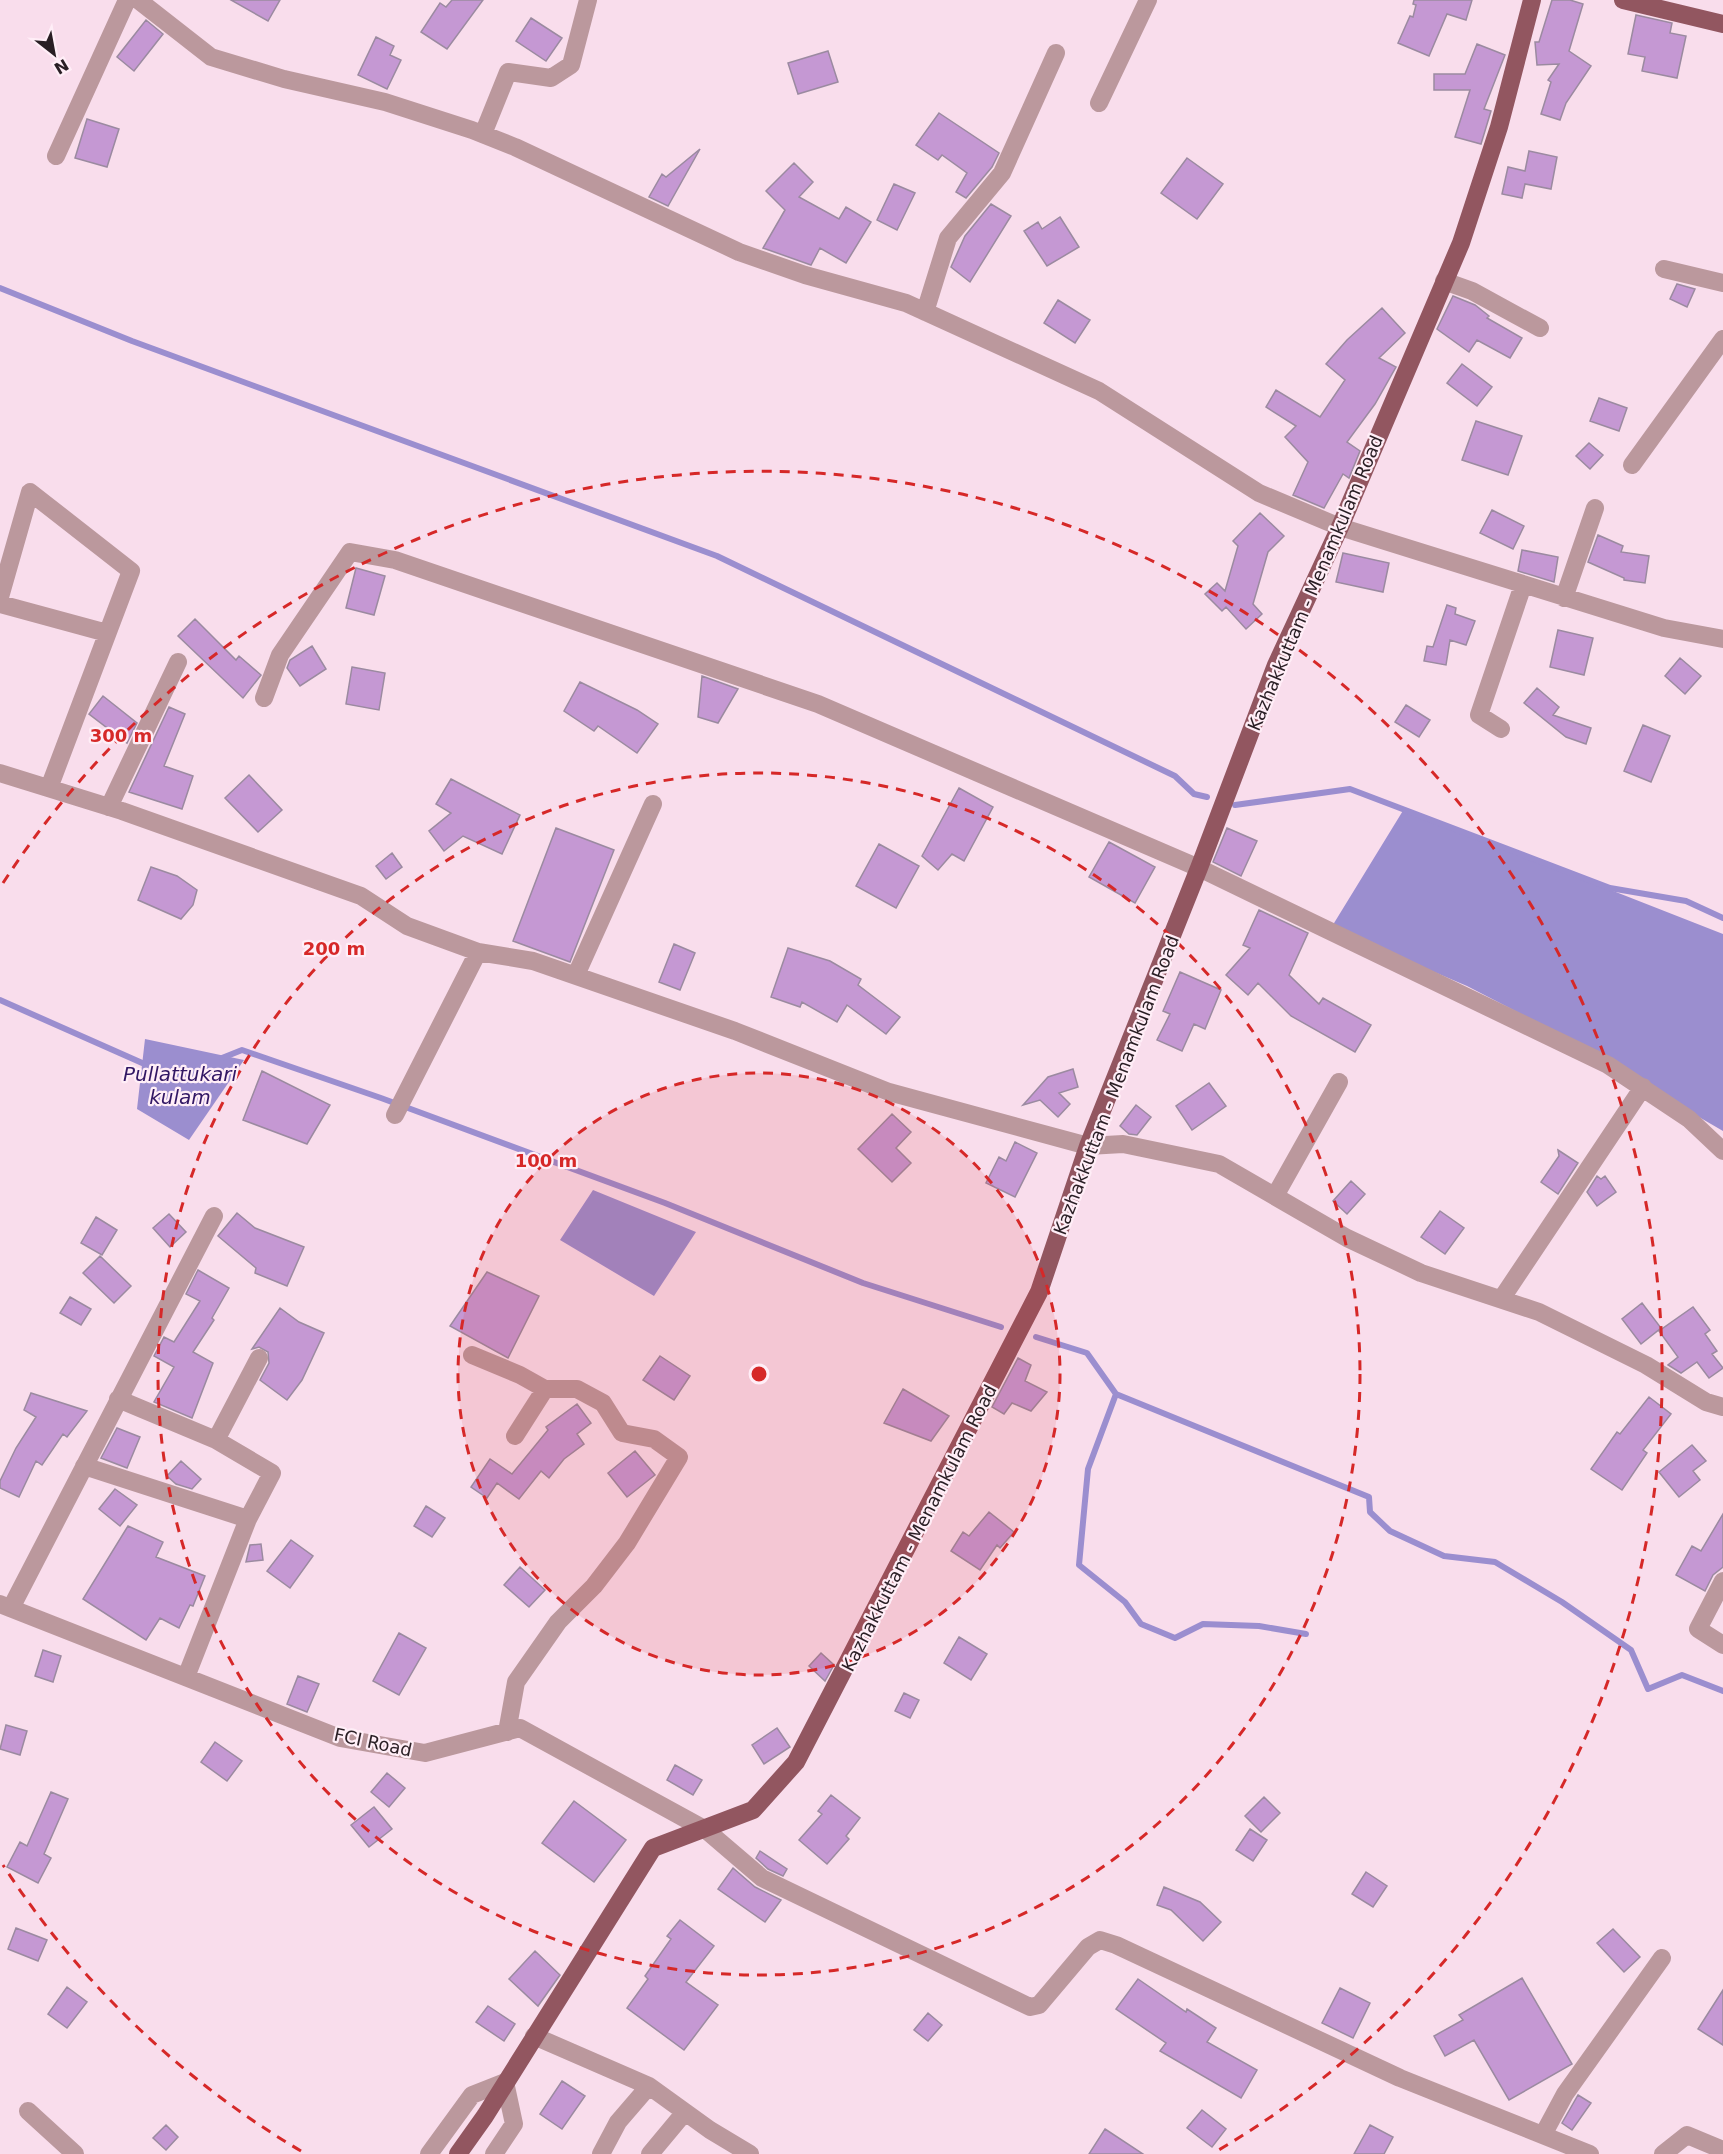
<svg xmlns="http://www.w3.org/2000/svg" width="1723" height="2154" font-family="'DejaVu Sans',sans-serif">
<rect width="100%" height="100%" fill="#f9ddec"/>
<path fill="#9b8ecf" d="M1404 809 1723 934V1131L1527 1017 1467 986 1331 928Z
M145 1039 244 1060 189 1140 137 1109Z
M593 1190 696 1232 654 1296 560 1240Z"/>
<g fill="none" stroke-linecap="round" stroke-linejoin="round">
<path stroke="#9b8ecf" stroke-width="6" d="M0 288 132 341 717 556 1175 776 1194 794 1207 797
M1235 805 1350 789 1610 888 1686 901 1723 918
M0 1000 149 1066
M222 1058 242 1050 381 1098 665 1203 863 1283 1001 1327
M1036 1337 1087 1353 1116 1394
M1306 1634 1259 1626 1203 1624 1175 1638 1141 1624 1125 1602 1079 1565 1088 1469 1116 1394 1369 1497 1370 1512 1390 1531 1444 1556 1495 1562 1562 1602 1631 1650 1648 1689 1682 1675 1723 1691"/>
</g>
<path fill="#c598d3" stroke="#9b8aa0" stroke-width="1.5" d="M231 0H280L268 21Z
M452 0H483L447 49 421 32 440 3 446 7Z
M1414 0H1472L1466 20 1447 14 1429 56 1398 43 1410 16 1413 17 1416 5 1413 4Z
M1552 0H1570L1583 4 1569 51 1591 66 1566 103 1560 120 1541 114 1551 82 1548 80 1559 64 1537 65 1535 42H1539Z
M1636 15 1672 23 1670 33 1686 36 1677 78 1642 71 1645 57 1628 54Z
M531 18 562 38 546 61 516 41Z
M146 20 163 34 134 71 117 57Z
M376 37 394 46 390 55 401 60 387 89 358 75Z
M1477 44 1505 55 1484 109 1491 111 1481 144 1455 137 1470 90H1434V74H1465Z
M828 51 838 82 798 94 788 63Z
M939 113 999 153 992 167 966 198 956 192 967 173 942 155 938 160 916 145Z
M87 119 119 129 107 167 75 158Z
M700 149 668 206 649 197 662 174 666 177Z
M1529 151 1557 157 1551 189 1525 184 1522 198 1502 194 1508 167 1525 171Z
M1187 158 1223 184 1197 219 1161 193Z
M794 163 813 182 799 197 839 219 846 207 871 222 846 263 820 248 811 265 763 248 785 210 766 191Z
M894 184 915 193 897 230 877 220Z
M991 204 1011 216 970 282 951 267 965 236Z
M1060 217 1079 247 1047 266 1024 231 1038 222 1042 229Z
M1677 284 1695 289 1687 307 1670 299Z
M1453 296 1475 305 1489 316 1487 318 1522 338 1510 358 1477 340 1469 352 1437 329Z
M1058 300 1090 320 1075 343 1044 323Z
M1382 308 1405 333 1379 358 1396 367 1375 404 1347 442 1360 451 1349 478 1343 474 1324 508 1293 495 1308 462 1285 437 1296 426 1266 407 1276 390 1320 417 1345 380 1326 364 1347 340Z
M1462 364 1492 387 1477 406 1447 383Z
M1599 398 1627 408 1619 431 1590 421Z
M1476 421 1522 436 1508 475 1462 460Z
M1589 443 1603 455 1590 469 1576 456Z
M1492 510 1524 526 1513 549 1480 533Z
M1260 513 1284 536 1268 552 1253 604 1262 614 1246 629 1226 607 1222 611 1205 594 1217 583 1225 591 1238 546 1233 541Z
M1598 535 1623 546 1621 552 1649 556 1645 583 1624 580V578L1588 562Z
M1522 550 1558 557 1554 582 1518 571Z
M1343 553 1389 563 1383 592 1336 582Z
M356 568 385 576 374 615 346 608Z
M1447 605 1456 608 1455 614 1475 621 1466 645 1450 640 1446 665 1424 661 1427 646 1433 647Z
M195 619 236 660 239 656 261 675 243 698 178 636Z
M1558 630 1593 638 1584 675 1550 667Z
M312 646 326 669 300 686 287 668 290 660Z
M1680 658 1701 676 1685 694 1665 676Z
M352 667 385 673 379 710 346 704Z
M702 676 738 689 718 723 698 717Z
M580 682 637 710 658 724 637 753 598 726 594 731 564 711Z
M1537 688 1559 707 1553 715 1591 728 1586 744 1566 737 1524 703Z
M103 696 137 723 127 743 89 714Z
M1406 705 1430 720 1419 737 1395 722Z
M169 707 185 714 164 766 193 776 182 809 129 792Z
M1643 725 1670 736 1651 782 1624 771Z
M249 775 282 810 258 832 225 798Z
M451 779 520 815 502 854 463 836 444 851 429 831 451 813 436 804Z
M959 788 993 807 964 861 952 854 938 870 922 856Z
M556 828 614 850 570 962 513 941Z
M1227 828 1257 841 1241 876 1213 862Z
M1109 842 1155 867 1135 903 1089 877Z
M879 844 919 866 896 908 856 886Z
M392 853 402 867 386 879 376 866Z
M151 867 177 876 197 890 193 905 181 919 138 900Z
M1259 910 1308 933 1289 975 1319 1004 1323 998 1371 1025 1355 1052 1291 1016 1258 983 1248 995 1226 975 1250 948 1243 945Z
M674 944 695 953 680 990 659 982Z
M788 948 830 961 861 979 858 985 900 1017 886 1034 847 1005 837 1022 802 1002 800 1007 771 997Z
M1180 972 1221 990 1205 1029 1194 1024 1182 1051 1157 1040 1170 1014 1163 1011Z
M1073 1069 1078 1087 1059 1093 1070 1104 1058 1117 1040 1100 1023 1105 1048 1077Z
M262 1071 330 1105 307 1144 243 1120Z
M1209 1083 1226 1106 1192 1130 1176 1106Z
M1136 1105 1151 1117 1137 1135 1129 1134 1120 1126Z
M892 1114 911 1132 896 1148 911 1163 892 1182 858 1149Z
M1015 1142 1037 1153 1015 1197 986 1183 999 1157 1006 1161Z
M1558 1150 1578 1163 1558 1194 1541 1182 1559 1156Z
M1597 1176 1601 1179 1605 1176 1616 1192 1597 1206 1587 1192Z
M1351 1181 1365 1194 1347 1214 1333 1201Z
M1440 1211 1464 1228 1445 1254 1421 1237Z
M237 1213 255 1228 304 1247 287 1286 255 1273 256 1268 218 1236Z
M169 1214 186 1232 170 1247 153 1228Z
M96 1217 117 1230 102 1255 81 1243Z
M100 1256 131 1286 114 1303 83 1273Z
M198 1270 229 1288 212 1318 214 1320 193 1352 213 1363 192 1418 154 1402 174 1367 154 1356 164 1337 174 1342 200 1301 186 1294Z
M487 1272 539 1296 508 1358 450 1326Z
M70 1297 91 1309 81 1325 60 1313Z
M1642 1303 1661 1328 1641 1344 1622 1319Z
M1693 1307 1710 1330 1705 1334 1717 1351 1712 1354 1723 1368 1709 1378 1697 1362 1681 1373 1668 1365 1678 1357 1659 1331Z
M280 1308 299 1322 324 1333 302 1380 287 1400 260 1380 269 1363 268 1352 259 1347 252 1349Z
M660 1356 690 1376 674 1400 643 1380Z
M1018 1358 1031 1365 1025 1381 1047 1392 1031 1411 1012 1403 1004 1414 992 1407Z
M903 1389 949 1416 931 1441 884 1423Z
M31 1393 87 1411 67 1437 63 1434 42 1465 36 1461 19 1497 0 1488V1481L16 1448 36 1417 24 1410Z
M1649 1397 1671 1414 1643 1450 1647 1453 1622 1490 1591 1469 1617 1432 1620 1434Z
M577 1404 591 1423 577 1434 584 1444 564 1459 549 1478 541 1471 519 1499 497 1483 487 1498 471 1487 490 1459 512 1474 548 1430 546 1427Z
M117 1428 140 1437 127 1468 101 1458Z
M1692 1445 1706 1461 1693 1471 1700 1480 1679 1497 1659 1472Z
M635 1451 655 1475 627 1497 608 1473Z
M181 1461 201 1479 192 1489 176 1484 167 1476Z
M115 1489 137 1505 120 1526 99 1509Z
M426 1506 445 1518 432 1537 414 1526Z
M989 1512 1014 1532 1000 1548 997 1545 980 1570 951 1551 963 1532 969 1536Z
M1723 1514V1567L1713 1575 1705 1591 1676 1575 1692 1546 1701 1551Z
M128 1526 163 1542 156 1557 205 1576 193 1606 190 1605 179 1628 160 1618 146 1640 83 1599Z
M291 1540 313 1556 290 1588 267 1571Z
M261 1544 263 1560 246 1562 250 1545Z
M520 1567 545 1590 529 1607 504 1585Z
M399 1633 426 1648 399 1695 373 1681Z
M959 1637 987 1654 971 1680 944 1663Z
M43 1650 61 1656 53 1682 35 1676Z
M821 1653 834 1665 825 1681 809 1666Z
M298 1676 319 1684 307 1712 287 1704Z
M904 1693 919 1700 910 1718 895 1711Z
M6 1725 27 1731 20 1755 0 1749Z
M777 1728 790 1747 764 1764 752 1745Z
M215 1742 242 1761 227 1781 201 1762Z
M675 1765 702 1780 693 1795 667 1780Z
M387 1773 405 1788 389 1807 371 1792Z
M51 1792 68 1799 44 1854 51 1858 38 1883 7 1867 20 1842 27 1846Z
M831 1795 860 1818 846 1836 849 1839 827 1864 799 1840 822 1814 818 1811Z
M1264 1797 1280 1813 1261 1832 1245 1816Z
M574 1801 626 1840 594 1882 542 1843Z
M374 1807 392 1829 369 1847 351 1825Z
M1250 1829 1267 1840 1253 1861 1236 1850Z
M760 1851 787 1869 783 1876 768 1869 756 1858Z
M733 1868 755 1887 781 1900 765 1922 718 1889Z
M1366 1872 1387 1886 1373 1907 1352 1894Z
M1164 1887 1200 1902 1221 1922 1203 1941 1171 1910 1157 1905Z
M680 1920 714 1946 686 1982 718 2005 684 2050 627 2008 648 1979 645 1976 671 1939 667 1936Z
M16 1928 47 1940 38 1961 8 1949Z
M1613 1929 1640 1957 1624 1972 1597 1943Z
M535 1951 560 1975 538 2006 509 1979Z
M1522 1978 1572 2064 1509 2100 1474 2040 1445 2056 1434 2036 1463 2020 1459 2015Z
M1138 1979 1186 2012 1187 2009 1216 2028 1207 2042 1257 2070 1241 2098 1160 2051 1166 2043 1116 2009Z
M67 1987 87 2002 67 2028 48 2014Z
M1340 1988 1370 2003 1353 2038 1322 2023Z
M1723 1990V2045L1698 2029Z
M488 2006 515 2024 504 2041 476 2022Z
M928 2013 942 2025 928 2041 914 2030Z
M562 2081 585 2096 562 2129 540 2114Z
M1578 2095 1591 2103 1572 2130 1562 2123Z
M1202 2110 1226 2129 1212 2147 1187 2128Z
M166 2125 178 2137 166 2150 153 2138Z
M1370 2125 1393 2137 1384 2154H1354Z
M1105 2129 1143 2154H1089Z"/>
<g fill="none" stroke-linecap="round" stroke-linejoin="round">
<path stroke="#bb989d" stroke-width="18" d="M138 0 211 57 284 79 385 102 472 130 515 147 739 252 805 275 906 303 1099 391 1259 493 1340 527 1664 628 1723 639
M1099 103 1148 0
M483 134 508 72 551 78 571 65 588 0
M56 156 127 0
M1664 269 1723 283
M1444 281 1472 291 1540 328
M925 312 948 238 1002 173 1056 53
M1632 465 1723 339
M0 597 30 492 131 571 49 788
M1564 598 1595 508
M0 604 107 633
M264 698 280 655 350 552 395 560 818 704 1199 868 1608 1065 1689 1119 1723 1151
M1501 729 1479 715 1523 585
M0 773 122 811 361 896 407 926 478 952 533 961 735 1031 889 1092 1088 1146 1123 1144 1219 1164 1347 1238 1421 1273 1539 1312 1646 1365 1706 1402 1723 1407
M109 807 178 662
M576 975 653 804
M395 1115 478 952
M1275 1196 1339 1082
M1502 1298 1643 1087
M472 1355 520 1375 545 1389H577L603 1403 622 1433 654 1439 679 1457 627 1543 594 1586 558 1622 516 1682 507 1732
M118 1399 216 1440 272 1473 248 1519 186 1677
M515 1436 545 1389
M216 1440 259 1358
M84 1466 248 1519
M1723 1581 1698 1629 1723 1645
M0 1604 340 1738 425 1753 520 1728 706 1830 762 1878 1030 2007 1039 2005 1088 1947 1100 1940 1116 1945 1400 2078 1590 2154
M11 1608 214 1216
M534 2036 649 2086 710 2130 750 2154
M28 2111 75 2154
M1543 2135 1565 2094 1662 1958
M429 2154 472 2095 505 2082 514 2124 494 2154
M601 2154 618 2122 649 2086
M650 2154 685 2112
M1663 2154 1687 2135 1723 2150"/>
<path stroke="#925660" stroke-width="18" d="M1623 0 1723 24
M458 2154 485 2116 653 1848 753 1810 796 1762 1039 1292 1088 1146 1199 868 1276 665 1340 527 1461 243 1499 127 1532 0"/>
</g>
<circle cx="759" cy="1374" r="301" fill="#d62828" fill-opacity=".12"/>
<g fill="none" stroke="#d62828" stroke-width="3" stroke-dasharray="10 8">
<circle cx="759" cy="1374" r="301"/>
<circle cx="759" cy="1374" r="601"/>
<path d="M301 2151A902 902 0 0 1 3 1865M3 883A902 902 0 1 1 1217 2151"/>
</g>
<g text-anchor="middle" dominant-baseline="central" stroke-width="4.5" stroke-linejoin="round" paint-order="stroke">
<g font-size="18" fill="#291e24" stroke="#ffeef7">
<text transform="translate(1315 583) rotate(-67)">Kazhakkuttam - Menamkulam Road</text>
<text transform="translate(1116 1085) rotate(-69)">Kazhakkuttam - Menamkulam Road</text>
<text transform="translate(919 1528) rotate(-63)">Kazhakkuttam - Menamkulam Road</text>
<text transform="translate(373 1742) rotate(12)">FCI Road</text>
</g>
<g font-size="20" font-style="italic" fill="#321764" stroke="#ffeef7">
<text x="180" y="1074">Pullattukari<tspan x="180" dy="23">kulam</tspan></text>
</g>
</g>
<circle cx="759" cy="1374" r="9" fill="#d62828" stroke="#ffeef7" stroke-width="3"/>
<g font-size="18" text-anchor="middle" font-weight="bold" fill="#d62828" stroke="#ffeef7" stroke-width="4.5" stroke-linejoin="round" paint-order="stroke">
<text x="121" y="742">300 m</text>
<text x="334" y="955">200 m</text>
<text x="546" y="1167">100 m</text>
</g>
<g transform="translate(54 54) rotate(149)" stroke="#ffeef7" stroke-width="4.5" paint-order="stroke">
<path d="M0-4.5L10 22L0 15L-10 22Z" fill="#291e24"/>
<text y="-9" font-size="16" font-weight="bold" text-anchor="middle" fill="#291e24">N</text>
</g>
</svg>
